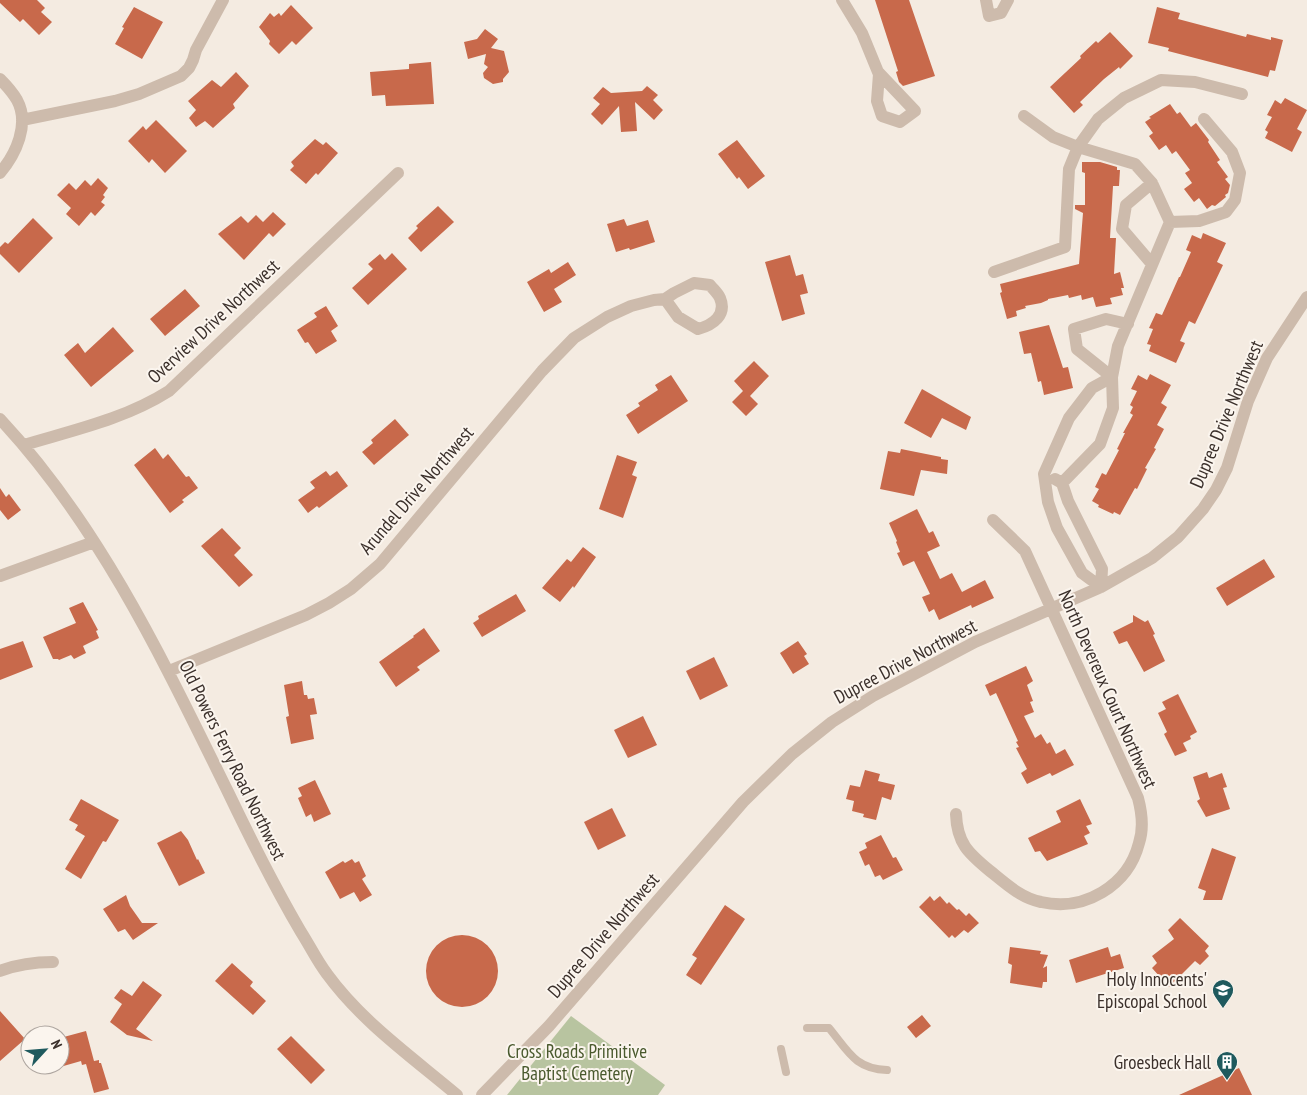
<svg xmlns="http://www.w3.org/2000/svg" width="1307" height="1095" font-family="'PT Sans Narrow',sans-serif">
<rect width="100%" height="100%" fill="#f4ebe1"/>
<path fill="#b8c4a0" d="M571 1016 665 1085 658 1095H507Z"/>
<path fill="#c8694b" d="M0 0H37L45 8 41 12 52 22 39 35 23 19 20 22 0 3Z
M875 0H909L935 76 903 86 899 82 896 72 898 71Z
M291 5 313 28 296 45 292 41 279 54 269 44 270 41 259 27 270 13 274 17 279 13 281 16Z
M134 7 163 22 142 59 115 44 124 28 122 27Z
M1157 7 1180 13 1178 19 1246 37 1247 34 1271 40V37L1283 40 1275 71 1270 70 1268 77 1168 51 1169 48 1148 43Z
M485 29 498 39 491 48 504 51 509 72 503 79V82L493 84 484 78 483 73 488 67 484 64 486 54 468 59 464 42 477 39Z
M1110 32 1133 56 1120 69 1119 67 1104 79 1080 102 1083 105 1074 113 1050 87 1081 58 1080 56 1096 41 1098 43Z
M431 62 434 104 386 106 385 95 372 96 370 72 409 69V64Z
M236 72 249 86 233 104 235 108 213 128 205 121 196 127 189 118 196 110 188 101 212 80 221 87Z
M647 86 658 95 653 100 663 110 654 120 635 102 637 131 621 132 619 106 602 125 591 114 600 104 593 98 603 87 611 93 642 91Z
M1285 98 1307 110 1297 129 1302 132 1292 152 1265 138 1268 132 1265 130 1272 117 1267 115 1275 100 1281 104Z
M1170 104 1177 114 1180 112 1191 127 1196 123 1209 140 1208 142 1220 160 1217 162 1228 177 1225 179 1230 185 1228 193 1225 195 1226 197 1215 206 1212 205 1207 209 1199 198 1194 202 1184 189 1192 183 1185 173 1190 170 1176 151 1172 154 1166 145 1159 150 1149 136 1153 133 1145 122 1151 118 1149 117Z
M156 120 187 151 165 173 152 159 149 163 128 141 143 126 146 130Z
M315 139 323 145 326 142 338 153 318 175 316 173 306 184 290 170 294 166 291 162Z
M737 140 765 176 748 189 739 177 737 179 718 154Z
M1082 162H1100L1117 167V170H1120L1119 186H1113L1110 238H1116L1114 274 1120 272 1124 288H1121L1123 295 1110 298 1112 304 1096 307 1093 297 1082 300 1081 295 1069 298 1068 295 1048 299V300L1041 303 1025 306 1026 308 1016 311 1017 316 1007 319 1000 293 1002 292 1000 284 1079 264 1083 213 1075 209V205H1085V173L1082 172Z
M98 178 108 188 103 195 105 197 101 202 105 205 95 216 91 212 79 226 66 214 71 208 57 195 69 183 76 190 85 180 91 186Z
M438 206 454 222 421 252 408 238 418 228 416 226Z
M273 212 286 224 273 237 269 233 244 260 218 234 241 216 248 223 256 215 263 222Z
M33 218 53 238 19 273 0 254V247L5 242 8 244Z
M624 219 627 226 648 220 655 242 630 250 629 248 616 252 607 224Z
M1203 233 1226 243 1217 262 1223 265 1195 324 1189 321 1180 341 1185 343 1176 363 1149 351 1151 345 1147 344 1153 329 1149 328 1156 313 1162 315 1179 277H1180L1191 252 1186 250 1192 235 1201 239Z
M392 253 407 269 368 305 352 288 373 269 368 264 380 254 385 260Z
M790 255 796 276 803 274 808 293 800 295 805 314 782 321 765 262Z
M568 262 576 275 554 289 562 302 544 312 527 282 549 269 551 273Z
M185 289 200 306 165 336 150 319Z
M326 306 338 326 331 331 337 341 316 354 308 342 305 343 297 330 317 317 314 313Z
M1049 325 1063 368 1068 367 1073 388 1044 395 1041 381 1038 382 1031 353 1024 354 1019 332Z
M113 327 134 351 91 387 64 355 78 343 85 353Z
M754 361 769 376 750 396 758 404 746 416 732 402 743 391 734 381Z
M1150 374 1171 385 1161 403 1167 407 1157 425 1164 429 1154 448 1156 449 1145 468 1147 469 1137 489 1135 488 1120 515 1114 512 1113 514 1098 507 1099 505 1092 501 1099 489 1095 487 1102 473 1106 475 1119 450 1117 449 1125 433H1123L1133 415 1130 413 1133 407 1130 405 1137 391 1131 389 1138 375 1147 380Z
M671 375 688 401 638 434 626 415 640 406 638 403 658 390 655 385Z
M922 389 971 417 966 430 942 418 931 438 904 423Z
M395 419 409 435 374 465 362 452 373 443 371 440Z
M155 448 163 459 168 454 186 477 189 476 198 488 182 500 184 502 170 513 134 465Z
M901 449 941 457V459L948 460 947 474 921 470 914 496 880 489 888 451 900 453Z
M617 455 637 462 632 475 637 477 623 518 599 509Z
M326 471 330 476 337 471 348 486 319 508 317 506 308 513 298 500 315 488 310 482Z
M0 488 6 497 9 494 21 510 8 520 0 510Z
M917 509 929 533 933 531 940 546 927 552 940 579 952 573 962 592 985 580 994 598 972 608 971 605 939 620 934 609 929 612 922 597 930 594 914 561 903 566 897 553 900 552 896 542 897 541 889 523Z
M222 528 241 548 234 555 253 575 239 587 201 546Z
M583 547 596 557 574 588 573 586 560 602 542 588 567 559 571 562Z
M1264 559 1275 577 1227 606 1216 588Z
M516 594 526 611 482 637 473 623 479 619 478 616Z
M83 602 98 630 96 631 99 638 83 646 86 653 74 659 71 655 59 660 58 659H53L43 637 76 623 69 608Z
M1133 615 1145 622 1148 620 1155 634 1153 635 1165 661 1144 672 1127 641 1119 644 1113 632 1133 622Z
M424 628 440 651 417 667 420 670 396 687 379 662 414 637 413 636Z
M23 641 33 667 0 680V649Z
M798 641 807 654 804 656 809 664 793 674 780 653Z
M714 657 728 686 700 700 686 671Z
M1026 666 1033 681 1027 685 1033 701 1030 702 1034 712 1024 716 1035 738 1041 734 1047 744 1050 742 1056 754 1065 749 1074 765 1052 776 1050 773 1027 784 1021 773 1027 769 1016 748 1019 747 1016 742 1018 741 996 693 990 696 985 685Z
M302 681 304 695H307L308 699 314 698 317 714 310 715 314 739 291 744 286 717 289 716 284 685Z
M1178 694 1197 732 1190 736 1191 739 1183 743 1187 751 1175 756 1164 734 1167 732 1158 713 1166 709 1162 702Z
M643 716 657 745 628 758 614 730Z
M865 770 880 774 878 781 895 785 891 800 882 797 876 820 863 817 864 814 852 811 854 801 846 799 850 785 860 787Z
M1207 772 1209 778 1222 773 1227 787 1223 788 1230 809 1206 817 1197 801 1200 799 1193 777Z
M315 780 331 814 314 822 311 814 306 817 298 798 302 796 298 788Z
M81 799 119 820 106 842 103 841 81 879 65 869 85 836 75 830 78 825 69 820Z
M1080 799 1092 824 1086 826 1090 833 1084 836 1088 844 1047 861 1040 851 1035 852 1028 838 1061 822 1056 811Z
M612 808 626 836 598 850 584 822Z
M181 831 188 840 197 860 198 859 205 873 179 886 157 843Z
M881 835 893 858 896 857 903 870 883 880 880 875 875 877 869 864 865 866 859 852 867 848 865 843Z
M1212 848 1236 857 1222 900H1203L1206 891 1198 888Z
M352 859 355 863 359 861 366 876 362 879 372 895 360 902 354 892 340 899 325 872 343 861 345 863Z
M126 895 130 906 142 923H158L133 940 125 929 118 932 103 909Z
M930 896 934 901 940 896 947 904 949 902 957 910 959 909 966 916 969 913 979 923 968 933 964 930 955 938 952 935 949 938 919 907Z
M725 905 745 919 701 985 686 975 697 958 692 955Z
M1180 918 1209 946 1205 951 1209 956 1200 965 1195 961 1169 987 1152 968 1157 963 1152 956 1174 939 1168 930Z
M426 971a36 36 0 1 1 72 0a36 36 0 1 1-72 0Z
M1010 947 1041 951 1040 954 1048 955 1043 968 1047 966V982H1043L1042 988 1010 983 1012 965 1008 963Z
M1108 947 1111 957 1120 954 1124 968 1076 983 1069 960Z
M232 963 253 982 250 986 266 1001 253 1015 215 981Z
M143 981 162 995 136 1029 153 1041 127 1035 110 1022 122 1004 114 998 121 989 132 996Z
M0 1011 25 1039 0 1061Z
M922 1015 931 1026 916 1038 907 1027Z
M86 1031 94 1061 99 1060V1063H101L109 1089 94 1093 86 1064 82 1065 81 1061 60 1067V1038Z
M291 1036 325 1070 311 1084 277 1049Z
M1239 1068 1252 1095H1179Z"/>
<g fill="none" stroke-linecap="round" stroke-linejoin="round">
<path stroke="#cdbbac" stroke-width="8" d="M807 1028H829C848 1051 855 1069 887 1070
M781 1049 786 1072"/>
<path stroke="#cdbbac" stroke-width="12" d="M842 0 862 33 878 72 915 111 900 122 882 116 877 101 879 74
M986 0 989 16 1001 13 1008 0
M0 79C6 85 13 93 17 100 30 124 16 154 0 173
M22 120 115 101 139 94 181 76 189 68 193 60 196 50 223 0
M1152 183 1126 205 1122 229 1152 264
M1170 222 1199 221 1226 212 1235 200 1240 173 1232 152 1204 119
M994 272 1065 247 1069 169 1078 147 1053 137 1024 116
M1112 377 1077 349 1074 329 1106 319 1128 324
M0 419C100 526 164 662 228 792 251 840 274 886 301 932 310 946 317 961 327 974 362 1022 412 1057 457 1095
M24 445C74 430 125 419 169 391L398 173
M1055 479 1062 483 1068 501 1102 569 1101 587
M1062 483 1100 444 1113 408 1112 377 1118 346 1170 222 1152 183 1135 164 1078 147 1098 119 1124 98 1161 80 1195 82 1242 94
M0 576 94 542
M1101 587 1082 573 1057 528 1048 502 1044 474 1069 418 1092 388 1112 377
M169 671 306 615 329 603 351 589 380 564 542 371 574 338 607 317 631 306 654 300 665 299 674 293 694 283 710 285C713 289 718 293 720 298 727 315 713 325 698 329L678 317 665 299
M956 814C957 843 968 853 990 871 1006 884 1021 898 1041 902 1084 912 1128 886 1139 843 1144 828 1142 813 1138 798L1025 551 993 520
M0 971C18 964 34 962 53 962
M482 1095 549 1026 743 802 792 754 832 722 873 696 975 642 1101 587 1152 558 1178 537 1203 509 1216 490 1227 468 1248 401 1267 358 1307 297"/>
</g>
<defs>
<g id="school-pin" transform="scale(1.125)"><path d="M0 17L-7.5 6A9.5 9.5 0 1 1 7.5 6Z" fill="#1f5a5e" stroke="#fbf5ee"/><path d="M0-5L7-2L0 1L-7-2ZM-4 1L0 2.5L4 1V4Q0 6-4 4Z" fill="#fff"/></g>
<g id="building-pin" transform="scale(1.125)"><path d="M0 17L-7.5 6A9.5 9.5 0 1 1 7.5 6Z" fill="#1f5a5e" stroke="#fbf5ee"/><path d="M-4-6H4V6H1V3H-1V6H-4ZM-2.5-4.3h1.7v1.8h-1.7ZM.8-4.3h1.7v1.8H.8ZM-2.5-1h1.7V.8h-1.7ZM.8-1h1.7V.8H.8Z" fill="#fff"/></g>
</defs>
<g fill-rule="evenodd">
<use href="#school-pin" x="1223" y="990"/>
<use href="#building-pin" x="1227" y="1062"/>
</g>
<g text-anchor="middle" dominant-baseline="central" stroke-width="4" stroke-linejoin="round" paint-order="stroke">
<g font-size="19" fill="#3b302b" stroke="#fbf5ee">
<text transform="translate(213 321) rotate(-43)">Overview Drive Northwest</text>
<text transform="translate(1226 414) rotate(-67)">Dupree Drive Northwest</text>
<text transform="translate(416 490) rotate(-49)">Arundel Drive Northwest</text>
<text transform="translate(905 661) rotate(-28)">Dupree Drive Northwest</text>
<text transform="translate(1108 689) rotate(66)">North Devereux Court Northwest</text>
<text transform="translate(233 760) rotate(64)">Old Powers Ferry Road Northwest</text>
<text transform="translate(603 935) rotate(-49)">Dupree Drive Northwest</text>
</g>
<g font-size="19" fill="#3b302b" stroke="#fbf5ee" text-anchor="end">
<text x="1207" y="979">Holy Innocents'<tspan x="1207" dy="22">Episcopal School</tspan></text>
<text x="1211" y="1062">Groesbeck Hall</text>
</g>
<g font-size="19" fill="#4a5a2e" stroke="#fbf5ee">
<text x="577" y="1051">Cross Roads Primitive<tspan x="577" dy="22">Baptist Cemetery</tspan></text>
</g>
</g>
<g transform="translate(45 1050) rotate(64)"><circle r="24" fill="#fbf5ee" stroke="#aea6a0"/>
<path d="M0-4L9 19L0 12L-9 19Z" fill="#1f5a5e"/>
<text y="-8" font-size="14" font-weight="bold" text-anchor="middle" fill="#3b302b">N</text>
</g>
</svg>
